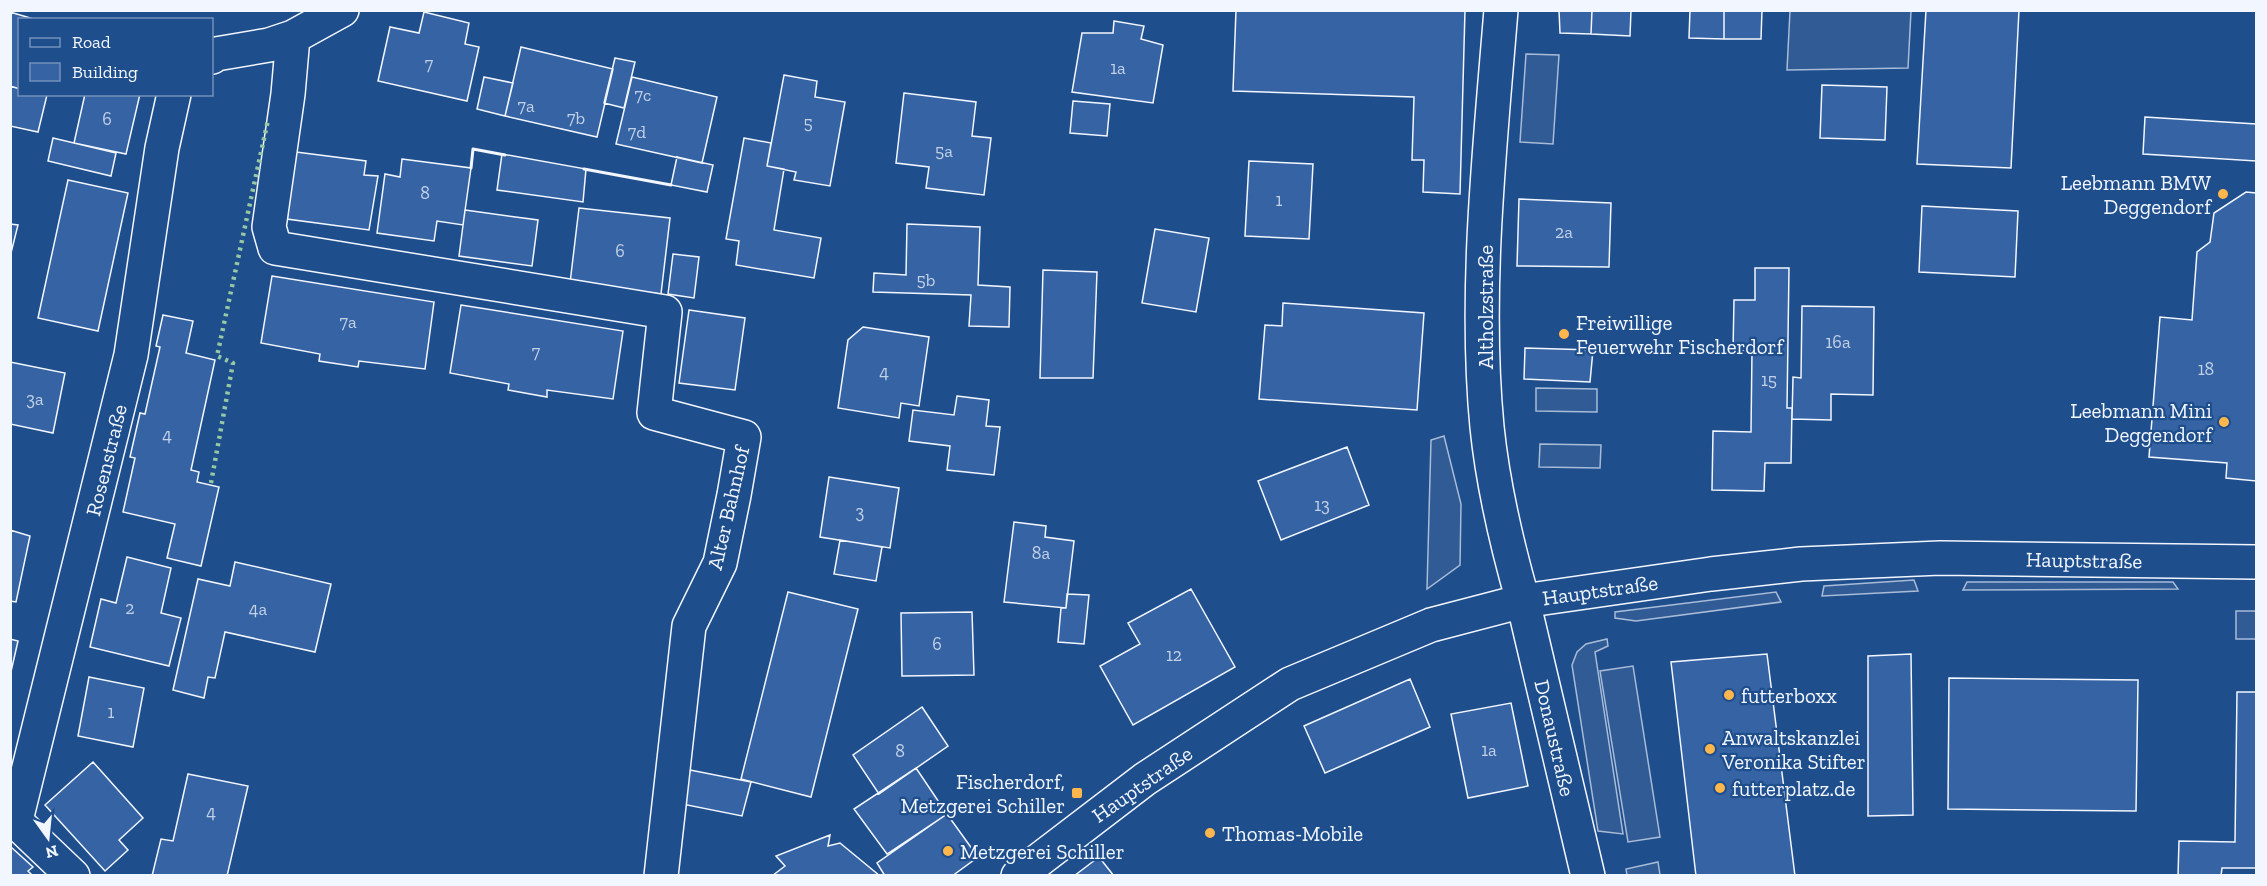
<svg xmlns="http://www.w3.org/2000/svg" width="2267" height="886" font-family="'Zilla Slab',serif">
<rect width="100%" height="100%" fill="#1f4e8c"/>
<path fill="#305b95" stroke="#a8bbd7" stroke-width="1.5" d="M1790 11H1911L1908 68 1787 70Z
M1526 54 1559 55 1553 144 1520 142Z
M1536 388 1597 389V412L1536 411Z
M1444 436 1461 504 1460 565 1427 589 1431 440Z
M1540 444 1601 445 1600 468 1539 467Z
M1914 580 1918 591 1822 596 1824 586Z
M1967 582H2173L2178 589 1963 590Z
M1776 592 1781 602 1636 621 1615 618V612Z
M2236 611H2256V639H2236Z
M1607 639 1608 646 1595 652 1623 834 1598 831 1572 665 1577 652 1586 644Z
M1633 666 1660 837 1628 842 1600 671Z
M1658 862 1660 875H1627L1626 869Z"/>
<path fill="#3563a3" stroke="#f2f6ff" stroke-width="1.5" d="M1236 10H1465L1460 194 1423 192 1424 160H1412L1414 97 1233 91Z
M1559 10H1592L1591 34 1560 33Z
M1592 10H1631L1630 36 1591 34Z
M1690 10H1724V39L1689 38Z
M1724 10H1762L1761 39H1724Z
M1926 10H2019L2011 168 1917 164Z
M10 12 37 20H20V89L10 86Z
M424 12 469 23 465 44 479 47 467 101 378 81 390 27 419 33Z
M1114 21 1144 26 1141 39 1163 45 1153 103 1072 92 1082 33H1113Z
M521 47 613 69 597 137 505 116Z
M615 58 635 62 624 108 604 103Z
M784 75 817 81 815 97 845 102 830 186 794 180 796 172 767 166Z
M484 77 513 83 505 116 477 109Z
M632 77 717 97 702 163 616 144Z
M1822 85 1887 87 1885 140 1820 138Z
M10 86 20 89V94L47 95 38 132 10 126Z
M904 93 976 102 972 136 991 138 984 195 926 188 929 167 896 163Z
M85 94H140L126 154 74 143Z
M1073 101 1110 104 1107 136 1070 133Z
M2145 117 2256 124V161L2143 154Z
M53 138 116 153 111 176 48 161Z
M744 138 771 143 767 166 784 169 774 230 821 238 814 278 736 265 739 241 726 239Z
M296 152 366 161 364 175 378 176 369 230 287 219 288 214 276 212Z
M502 154 586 169 583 202 497 190Z
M677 157 713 165 707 192 671 185Z
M402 159 471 168 463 225 437 221 434 241 377 233 385 174 400 177Z
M1249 161 1313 164 1309 239 1245 236Z
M68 180 128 193 98 331 38 318Z
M2246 192 2256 193V481L2226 478 2227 463 2149 457 2160 317 2192 320 2197 252 2210 242 2214 213Z
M1519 199 1611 203 1609 267 1517 266Z
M1922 206 2018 211 2015 277 1919 272Z
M579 208 670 218 661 294 570 283Z
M465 210 538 220 532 266 459 256Z
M10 224 18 225 10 257Z
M907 224 980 227 978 285 1010 287 1009 327 969 326 971 295 873 292 874 273 906 275Z
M1155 229 1209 238 1196 312 1142 303Z
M673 254 699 257 694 298 668 294Z
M1755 268H1789L1787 408H1792L1791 463H1765L1764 491 1712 490 1713 431 1751 432 1752 351H1733L1734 300H1755Z
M1043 270 1097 272 1093 378H1040Z
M272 276 434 302 425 369 359 361 358 367 319 361 320 354 261 343Z
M1283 303 1424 313 1417 410 1259 399 1265 325 1282 326Z
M461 305 623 331 613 399 547 390V397L508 390 509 384 450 373Z
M1802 306 1874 307 1873 395 1831 394V420L1792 419 1793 377 1801 378Z
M689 310 745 318 735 390 679 383Z
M163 315 193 321 186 353 215 360 191 470 199 472 197 482 219 487 201 566 167 558 175 524 123 512 135 458 130 457 140 413 145 414 160 347 156 346Z
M863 327 929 337 919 406 901 403 899 418 838 408 848 340Z
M1525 348 1593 350 1590 382 1524 379Z
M10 362 65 373 53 433 10 424Z
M957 396 989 400 986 426 1000 427 994 475 947 470 950 446 909 441 913 410 954 415Z
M1347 447 1369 505 1281 540 1258 481Z
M829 477 899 488 890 548 820 537Z
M1014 522 1046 526 1045 537 1074 541 1066 608 1004 602Z
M10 530 30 536 16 602 10 601Z
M840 540 882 547 876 581 834 574Z
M127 557 171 568 161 613 181 618 169 666 90 647 101 599 116 603Z
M235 562 331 584 315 652 225 632 215 678 208 677 204 698 173 690 198 579 230 586Z
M1191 589 1235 667 1133 725 1100 666 1140 644 1128 623Z
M788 592 858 609 811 797 741 779Z
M1067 594 1089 595 1084 644 1058 642 1061 608H1066Z
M972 612 974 675 902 676 901 613Z
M10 639 18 641 10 676Z
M1767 654 1795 876H1696L1671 662Z
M1911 654 1913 815 1868 816V656Z
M89 677 144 688 133 747 78 736Z
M1949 678 2138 680 2136 811 1948 809Z
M1410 679 1430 727 1325 773 1304 726Z
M2237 692H2256V868H2222L2221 876H2178L2179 841 2235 842Z
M1511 703 1528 786 1468 798 1451 714Z
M922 707 948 746 879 794 853 755Z
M93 762 143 818 119 840 128 850 105 871 45 805Z
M916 768 947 814 887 854 854 809Z
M690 770 751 782 742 816 682 804Z
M188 774 248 786 227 876H152L161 839 173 841Z
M947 814 978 857 952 876H885L877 863Z
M830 835 828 846 840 843 880 876H772L785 866 776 856Z
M11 847 33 867 28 871 33 876H10Z
M1099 857 1114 876H1074Z"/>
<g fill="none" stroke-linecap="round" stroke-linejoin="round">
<g stroke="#f2f6ff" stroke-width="36">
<path id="minor" d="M1501 10C1490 146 1474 292 1487 427 1493 486 1507 545 1523 601L1588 876
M293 37 288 94 269 227 275 248 665 312 654 413 744 437 734 495 720 563 689 626 661 876
M212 57 216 54 269 45 293 37 342 10
M10 816 73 876
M16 820 131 355 162 148 174 94"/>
</g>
<g stroke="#f2f6ff" stroke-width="36">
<path id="major" d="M1018 876 1145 779 1290 684 1431 625 1523 601 1711 574 1801 564 1940 558 2256 562"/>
</g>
<use href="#minor" stroke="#1f4e8c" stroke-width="33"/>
<use href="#major" stroke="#1f4e8c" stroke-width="33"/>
<path stroke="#97c8a6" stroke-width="4.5" stroke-dasharray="3 4.5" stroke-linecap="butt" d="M211 483 233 363 217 356 268 120"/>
<path stroke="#f2f6ff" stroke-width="3" d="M471 168 473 149 505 155
M584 169 671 185"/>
</g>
<g fill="#ffb74d" stroke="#1f4e8c" stroke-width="2">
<circle cx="2223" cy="194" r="6"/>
<circle cx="1564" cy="334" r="6"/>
<circle cx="2224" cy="422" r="6"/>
<circle cx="1729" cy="695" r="6"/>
<circle cx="1710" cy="749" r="6"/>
<circle cx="1720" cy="788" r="6"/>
<rect x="1071" y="787" width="12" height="12" rx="3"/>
<circle cx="1210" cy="833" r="6"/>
<circle cx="948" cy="851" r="6"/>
</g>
<g text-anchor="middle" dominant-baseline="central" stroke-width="4.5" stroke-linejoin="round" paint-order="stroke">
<g font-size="18" fill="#c3d1e8">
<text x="429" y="64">7</text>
<text x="1118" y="68">1a</text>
<text x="643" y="95">7c</text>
<text x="526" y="106">7a</text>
<text x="576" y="118">7b</text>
<text x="107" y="119">6</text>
<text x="808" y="123">5</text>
<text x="637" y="132">7d</text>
<text x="944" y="151">5a</text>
<text x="425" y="193">8</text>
<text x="1279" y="200">1</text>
<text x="1564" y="232">2a</text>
<text x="620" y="251">6</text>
<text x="926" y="280">5b</text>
<text x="348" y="322">7a</text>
<text x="1838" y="342">16a</text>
<text x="536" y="352">7</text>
<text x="2206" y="369">18</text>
<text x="884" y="372">4</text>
<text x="1769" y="380">15</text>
<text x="35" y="399">3a</text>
<text x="167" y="435">4</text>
<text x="1322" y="505">13</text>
<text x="860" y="512">3</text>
<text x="1041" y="553">8a</text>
<text x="130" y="608">2</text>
<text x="258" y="609">4a</text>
<text x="937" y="644">6</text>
<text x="1174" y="655">12</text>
<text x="111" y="712">1</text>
<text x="1489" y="750">1a</text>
<text x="900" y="751">8</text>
<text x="211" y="812">4</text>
</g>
<g font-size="21" fill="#f2f6ff" stroke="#1f4e8c" text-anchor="start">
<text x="2211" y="182" text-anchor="end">Leebmann BMW<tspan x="2211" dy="24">Deggendorf</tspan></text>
<text x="1576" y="322">Freiwillige<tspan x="1576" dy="24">Feuerwehr Fischerdorf</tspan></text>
<text x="2212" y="410" text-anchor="end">Leebmann Mini<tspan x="2212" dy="24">Deggendorf</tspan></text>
<text x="1741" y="695">futterboxx</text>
<text x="1722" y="737">Anwaltskanzlei<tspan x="1722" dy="24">Veronika Stifter</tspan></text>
<text x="1065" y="781" text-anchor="end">Fischerdorf,<tspan x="1065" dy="24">Metzgerei Schiller</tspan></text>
<text x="1732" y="788">futterplatz.de</text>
<text x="1222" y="833">Thomas-Mobile</text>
<text x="960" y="851">Metzgerei Schiller</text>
</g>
<g font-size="21" fill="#f2f6ff" stroke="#1f4e8c">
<text transform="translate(1485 307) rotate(-90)">Altholzstraße</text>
<text transform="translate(106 460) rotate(-76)">Rosenstraße</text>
<text transform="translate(728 508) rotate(-77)">Alter Bahnhof</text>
<text transform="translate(2084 560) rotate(1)">Hauptstraße</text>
<text transform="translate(1600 590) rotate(-8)">Hauptstraße</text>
<text transform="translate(1555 738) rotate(77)">Donaustraße</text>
<text transform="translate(1142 784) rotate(-35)">Hauptstraße</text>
</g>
</g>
<rect width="2267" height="886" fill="none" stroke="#f2f6ff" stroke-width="24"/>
<rect x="18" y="18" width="195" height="78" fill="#1f4e8c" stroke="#7391ba" stroke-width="1.5"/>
<rect x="30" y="38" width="30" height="9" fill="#1f4e8c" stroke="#7391ba" stroke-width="1.5"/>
<text x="72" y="48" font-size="18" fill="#f2f6ff">Road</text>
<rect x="30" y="63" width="30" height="18" fill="#3563a3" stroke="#7391ba" stroke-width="1.5"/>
<text x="72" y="78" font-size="18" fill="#f2f6ff">Building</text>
<g transform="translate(48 838) rotate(165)" stroke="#1f4e8c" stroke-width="4.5" paint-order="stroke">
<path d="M0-4.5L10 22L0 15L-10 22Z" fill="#f2f6ff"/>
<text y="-9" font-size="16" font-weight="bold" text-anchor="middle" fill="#f2f6ff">N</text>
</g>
</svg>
